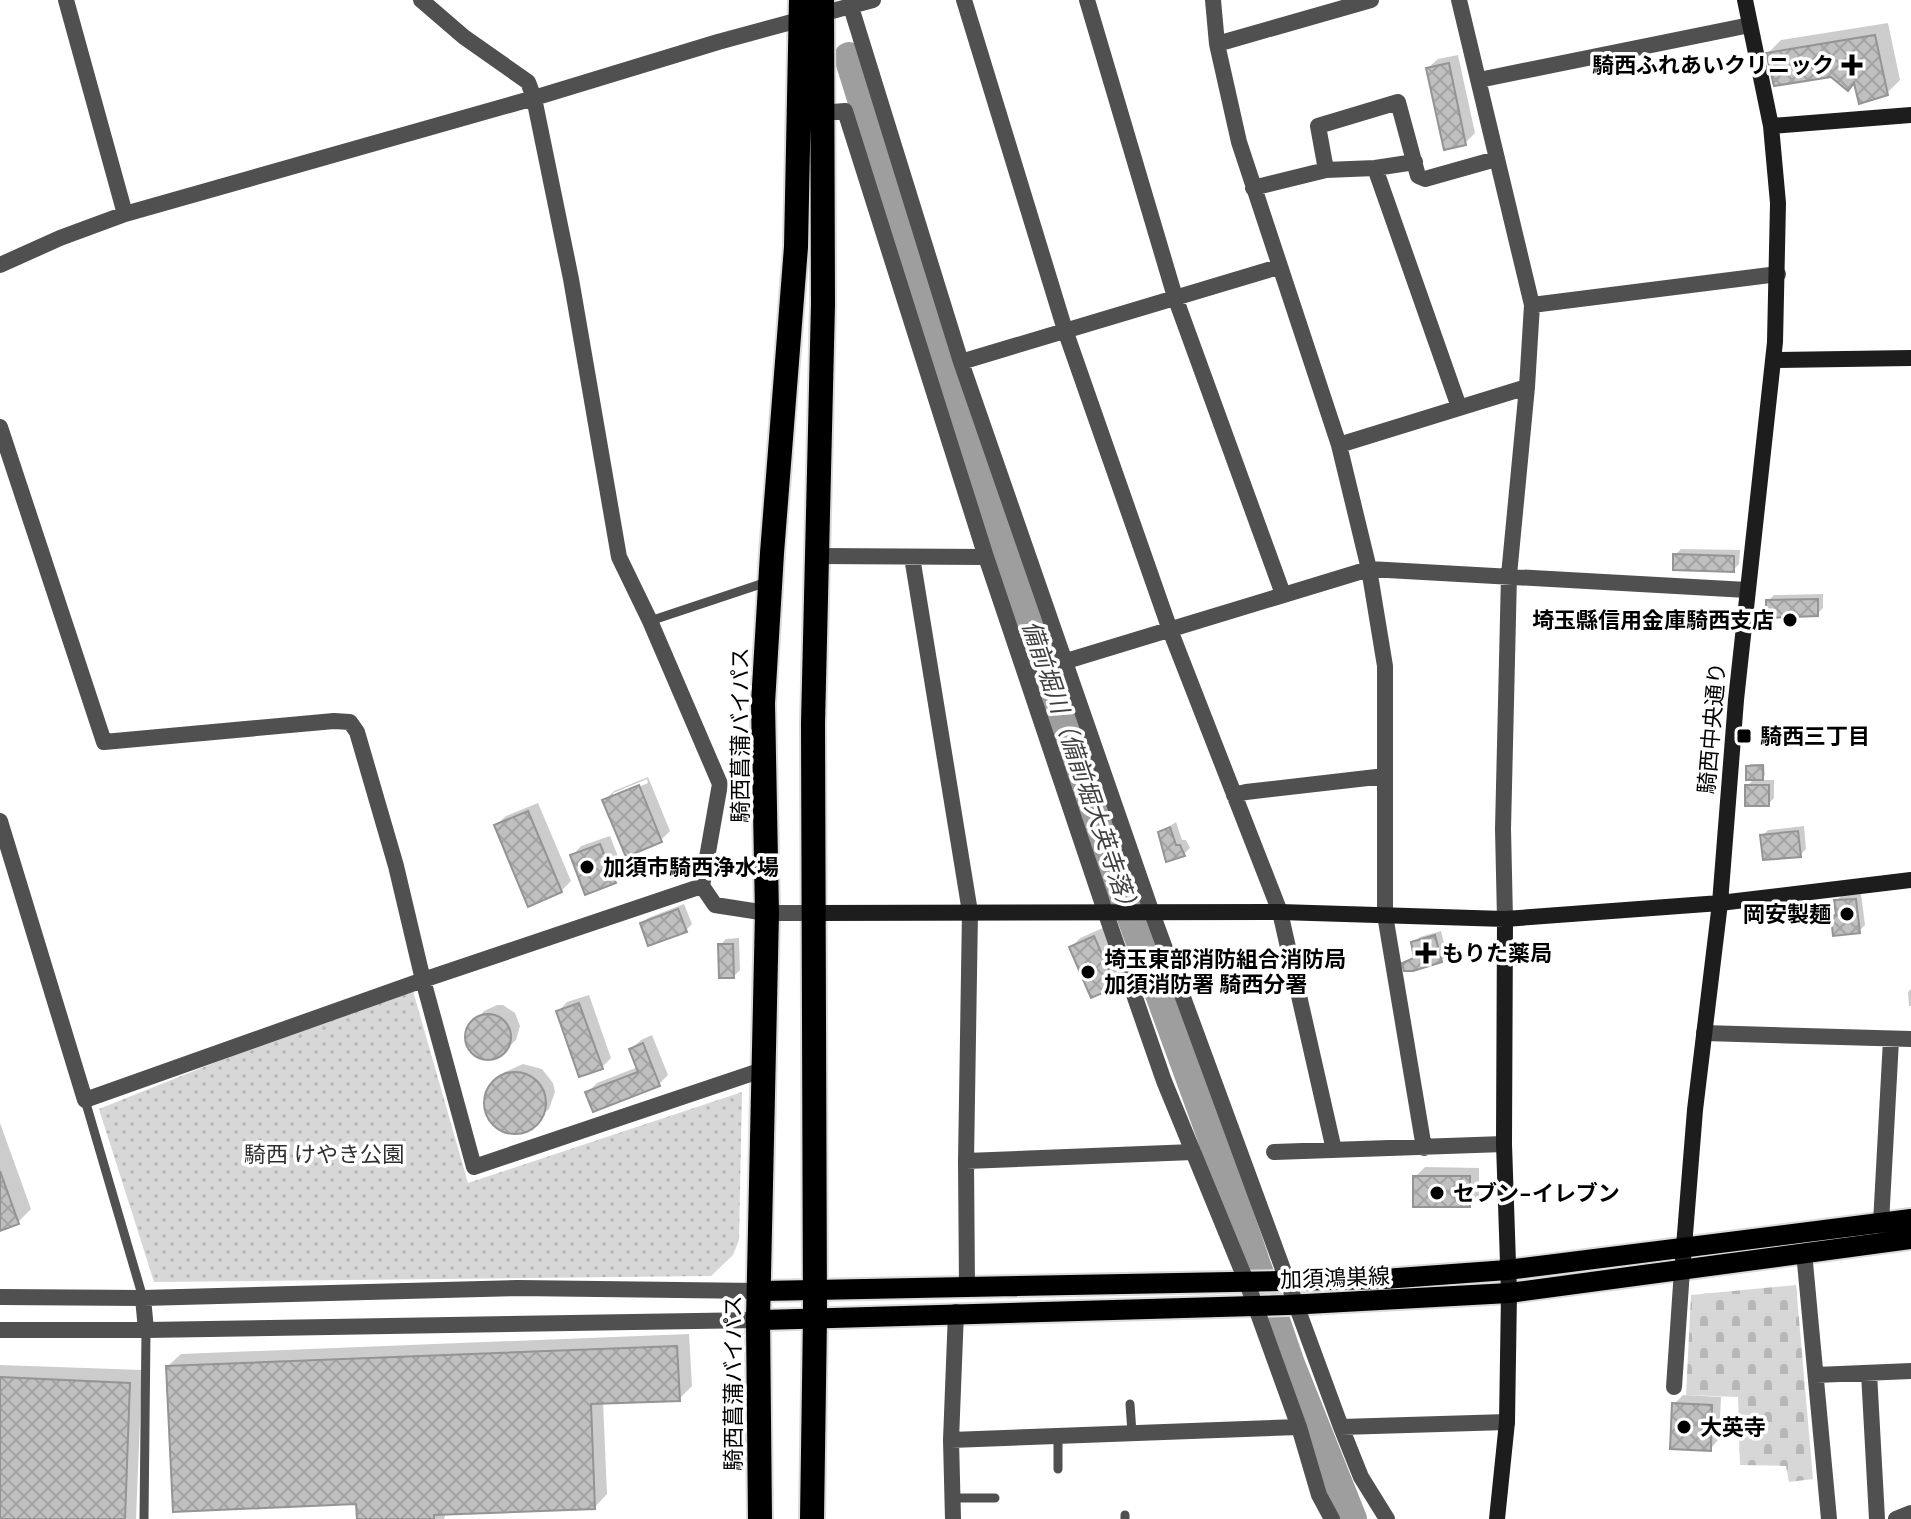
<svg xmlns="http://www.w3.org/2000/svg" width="1911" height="1519" font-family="'DM Sans','Noto Sans JP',sans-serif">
<defs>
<pattern id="grass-dots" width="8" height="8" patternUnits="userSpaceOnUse" patternTransform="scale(2)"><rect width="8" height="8" fill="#d7d7d7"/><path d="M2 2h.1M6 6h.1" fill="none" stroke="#b7b7b7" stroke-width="1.8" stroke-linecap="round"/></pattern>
<pattern id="cemetery-stones" width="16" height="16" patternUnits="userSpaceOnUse" patternTransform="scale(2)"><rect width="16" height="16" fill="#d7d7d7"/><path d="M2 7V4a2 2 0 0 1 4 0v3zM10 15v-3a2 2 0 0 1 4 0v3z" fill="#b7b7b7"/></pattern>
<pattern id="building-cross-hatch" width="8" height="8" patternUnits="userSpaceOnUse" patternTransform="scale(2)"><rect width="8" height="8" fill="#c0c0c0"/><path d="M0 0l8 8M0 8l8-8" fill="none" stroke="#a3a3a3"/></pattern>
</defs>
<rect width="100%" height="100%" fill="#fff"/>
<path fill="url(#grass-dots)" d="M411 984 468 1183 742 1092 739 1240 733 1255 711 1276 154 1282 99 1109Z"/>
<path fill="url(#cemetery-stones)" d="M1796 1285 1813 1479 1789 1482 1786 1466 1740 1465 1738 1397 1686 1395 1691 1295Z"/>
<path fill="#0003" fill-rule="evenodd" d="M1888 23 1900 80 1887 93 1856 80 1831 75 1768 53 1781 40Z
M1458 55 1475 133 1465 143 1428 68 1438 59Z
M1681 549 1740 550 1739 564 1733 570 1675 555Z
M1823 594V608L1817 614 1768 601 1774 595Z
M1751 764H1764L1765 775 1760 780H1774V798L1768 804 1747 786 1755 778 1748 766Z
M648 777 670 831 661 840 605 800 614 791ZM647 779 648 783 613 798V793Z
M538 803 571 881 561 891 496 825 506 816Z
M1176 822 1182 840H1186L1190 848 1184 854 1160 833Z
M1804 826 1806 849 1800 855 1762 836 1768 830Z
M610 836 624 872 615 882 572 856 581 846Z
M1861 894 1865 925 1859 931 1833 917 1838 912 1836 901 1842 895Z
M684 904 692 924 686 930 642 923 648 918Z
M1103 928 1125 976 1115 985 1071 948 1080 938Z
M1441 931 1447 955 1441 961 1404 964 1416 955 1414 943 1420 937Z
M739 938 740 970 734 976 720 945 726 939Z
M1911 989V1006H1909L1908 992Z
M589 995 611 1058 602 1067 558 1012 567 1002Z
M497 1005H503L515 1013 520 1026 516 1040 505 1050 500 1055 486 1058 473 1052 467 1040V1033L484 1011Z
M652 1035 668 1075 658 1085 588 1092 597 1083 638 1067 631 1049 641 1040Z
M523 1064 542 1069 553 1083 555 1092 549 1109 524 1131 515 1132 498 1126 487 1110 489 1090 505 1072Z
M0 1123 31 1209 18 1222 0 1229Z
M1425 1167 1479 1168V1196L1469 1205 1415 1177Z
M689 1334 692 1386 679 1399 603 1402 607 1494 595 1507 446 1513 444 1519H359L358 1502 168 1366 181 1354Z
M0 1365 142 1370 136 1519H0Z
M1683 1395 1721 1397 1719 1439 1710 1449 1674 1404Z"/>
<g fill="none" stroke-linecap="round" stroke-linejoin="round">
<path stroke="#9e9e9e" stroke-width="30" d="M849 57 953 391 1093 811 1210 1131 1290 1364 1352 1519"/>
</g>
<path fill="url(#building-cross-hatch)" stroke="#949494" stroke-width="2" d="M1875 35 1888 95 1859 104 1854 83 1848 91 1831 77 1774 86 1766 53Z
M1449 63 1466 145 1444 150 1426 68Z
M1673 554 1734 556V572L1673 570Z
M1818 599V616L1766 618V600Z
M1763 765V780H1746V766Z
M639 785 662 842 626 857 602 800Z
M1745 785H1769V806H1745Z
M528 811 562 892 528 907 494 825Z
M1170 827 1176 845H1180L1185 856 1166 862 1158 832Z
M1798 831 1801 857 1763 860 1760 835Z
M600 844 616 883 585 895 570 855Z
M1856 899 1860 933 1833 936 1831 916 1836 915 1834 900Z
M678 909 687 932 648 946 640 923Z
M1435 935 1442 962 1413 971H1404L1402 963 1414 958 1411 942Z
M1094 936 1116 987 1091 998 1069 947Z
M718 944H733L734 978H719Z
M579 1003 603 1069 579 1077 556 1011Z
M465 1037a23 23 0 1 1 46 0a23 23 0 1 1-46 0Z
M643 1043 660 1086 593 1112 585 1092 638 1072 629 1049Z
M484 1103a31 31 0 1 1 62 0a31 31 0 1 1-62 0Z
M0 1171 19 1224 0 1231Z
M1413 1176H1470V1207H1413Z
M677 1346 680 1401 591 1404 595 1509 434 1515V1519H357L356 1504 173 1512 166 1366Z
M0 1377 130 1383 125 1519H0Z
M1672 1403 1712 1405 1711 1451 1670 1449Z"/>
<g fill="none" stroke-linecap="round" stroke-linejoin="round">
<g stroke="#dbdbdb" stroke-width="24">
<path id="primary" d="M759 1291 1384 1279 1507 1270 1911 1219
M758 1320 1288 1305 1509 1293 1911 1239"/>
</g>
<g stroke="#dbdbdb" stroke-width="28">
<path id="highway" d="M760 1519 758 1320 767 913 763 703 772 553 796 247 801 0
M812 1519 815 1317 813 724 823 304 822 0"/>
</g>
<path stroke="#505050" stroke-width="9" d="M650 621 767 582
M85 1100 143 1298
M1130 1404 1132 1433
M1058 1469V1436
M952 1498H995
M1125 1515V1519
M144 1519 146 1330"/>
<path stroke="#505050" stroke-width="16" d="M66 0 125 214
M421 0 464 37 528 82 534 98 571 279 619 557 650 621 720 784 702 886 715 905 767 913H813
M964 0 1065 330 1170 630 1280 912 1334 1150
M1087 0 1175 297 1283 594
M1213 0 1217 44 1239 142 1339 445 1369 569 1385 666V915L1424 1148
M1459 0 1532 305 1527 387 1509 575 1503 829 1505 919
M851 7 961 362
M1217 44 1371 0
M1479 80 1750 25
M820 113 845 111 986 557 1106 914 1164 1081 1247 1283 1299 1427 1319 1495 1332 1519
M1415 162 1375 168 1326 170 1318 126 1398 102 1418 176 1425 179 1496 159
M1375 168 1459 407
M1253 188 1326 170
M0 265 60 238 125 214 534 98 718 42 873 0
M1278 267 961 362 1152 913 1341 1427 1361 1477 1387 1519
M1532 305 1778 274
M0 427 104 742 334 721 350 722 357 732 396 866 423 980 474 1167 762 1070
M1339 445 1527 387
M818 556 986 557
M912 557 970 912 966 1161 967 1287
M1027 673 1369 569 1747 590
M1234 795 1246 792 1385 776
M0 821 85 1100 423 980 702 886
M1704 1033 1911 1039
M1274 1152 1504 1144
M966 1161 1193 1152
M1881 1223 1891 1040
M1804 1252 1829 1519
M0 1297 143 1298 517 1288 759 1291
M143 1298 146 1330
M0 1330H146L758 1320
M1869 1373 1877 1519
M1816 1375 1911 1371
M1674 1387 1682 1270
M1341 1427 1507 1422
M951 1440 1299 1427
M953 1519 951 1440 956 1312
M1896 1519 1911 1513"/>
<path stroke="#1d1d1d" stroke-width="16" d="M1771 126 1911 115
M1773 360 1911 358
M813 913 1280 912 1505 919 1720 903 1911 880
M1683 1259 1695 1110 1720 903 1736 700 1775 342 1778 203 1771 126 1745 0
M1497 1519 1507 1422 1509 1293 1504 1144 1505 919"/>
<use href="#primary" stroke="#000" stroke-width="20"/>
<use href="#highway" stroke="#000" stroke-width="24"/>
</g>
<g fill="#000" stroke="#fff" stroke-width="3">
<path d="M1848 53h8v8h8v8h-8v8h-8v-8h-8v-8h8z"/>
<circle cx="1790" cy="620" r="8"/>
<rect x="1736" y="728" width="16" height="16" rx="4"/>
<circle cx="587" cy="867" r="8"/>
<circle cx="1847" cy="914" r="8"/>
<path d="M1422 941h8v8h8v8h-8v8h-8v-8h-8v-8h8z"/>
<circle cx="1088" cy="972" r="8"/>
<circle cx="1437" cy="1193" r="8"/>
<circle cx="1684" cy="1427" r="8"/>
</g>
<g text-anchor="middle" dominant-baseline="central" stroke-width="7" stroke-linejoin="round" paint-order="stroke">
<g font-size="22" font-weight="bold" fill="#000" stroke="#fff" text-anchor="start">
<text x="1834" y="65" text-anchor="end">騎西ふれあいクリニック</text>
<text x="1774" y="620" text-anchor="end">埼玉縣信用金庫騎西支店</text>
<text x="1760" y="736">騎西三丁目</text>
<text x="603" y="867">加須市騎西浄水場</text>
<text x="1831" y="914" text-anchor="end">岡安製麺</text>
<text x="1442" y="953">もりた薬局</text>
<text x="1104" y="959">埼玉東部消防組合消防局<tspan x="1104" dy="25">加須消防署 騎西分署</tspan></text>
<text x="1453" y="1193">セブン-イレブン</text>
<text x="1700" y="1427">大英寺</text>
</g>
<g font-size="22" fill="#000" stroke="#fff">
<text transform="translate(1712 728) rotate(-85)">騎西中央通り</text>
<text transform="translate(740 735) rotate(-90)">騎西菖蒲バイパス</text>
<text transform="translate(1335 1278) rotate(-2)">加須鴻巣線</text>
<text transform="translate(733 1383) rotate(-90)">騎西菖蒲バイパス</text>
</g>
<g font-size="22" fill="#2e2e2e" stroke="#fff">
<text x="324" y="1154">騎西 けやき公園</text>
</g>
<g font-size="24" font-style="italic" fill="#3f3f3f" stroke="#fff">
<text transform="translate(1081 769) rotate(71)">備前堀川（備前堀大英寺落）</text>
</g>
</g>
</svg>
